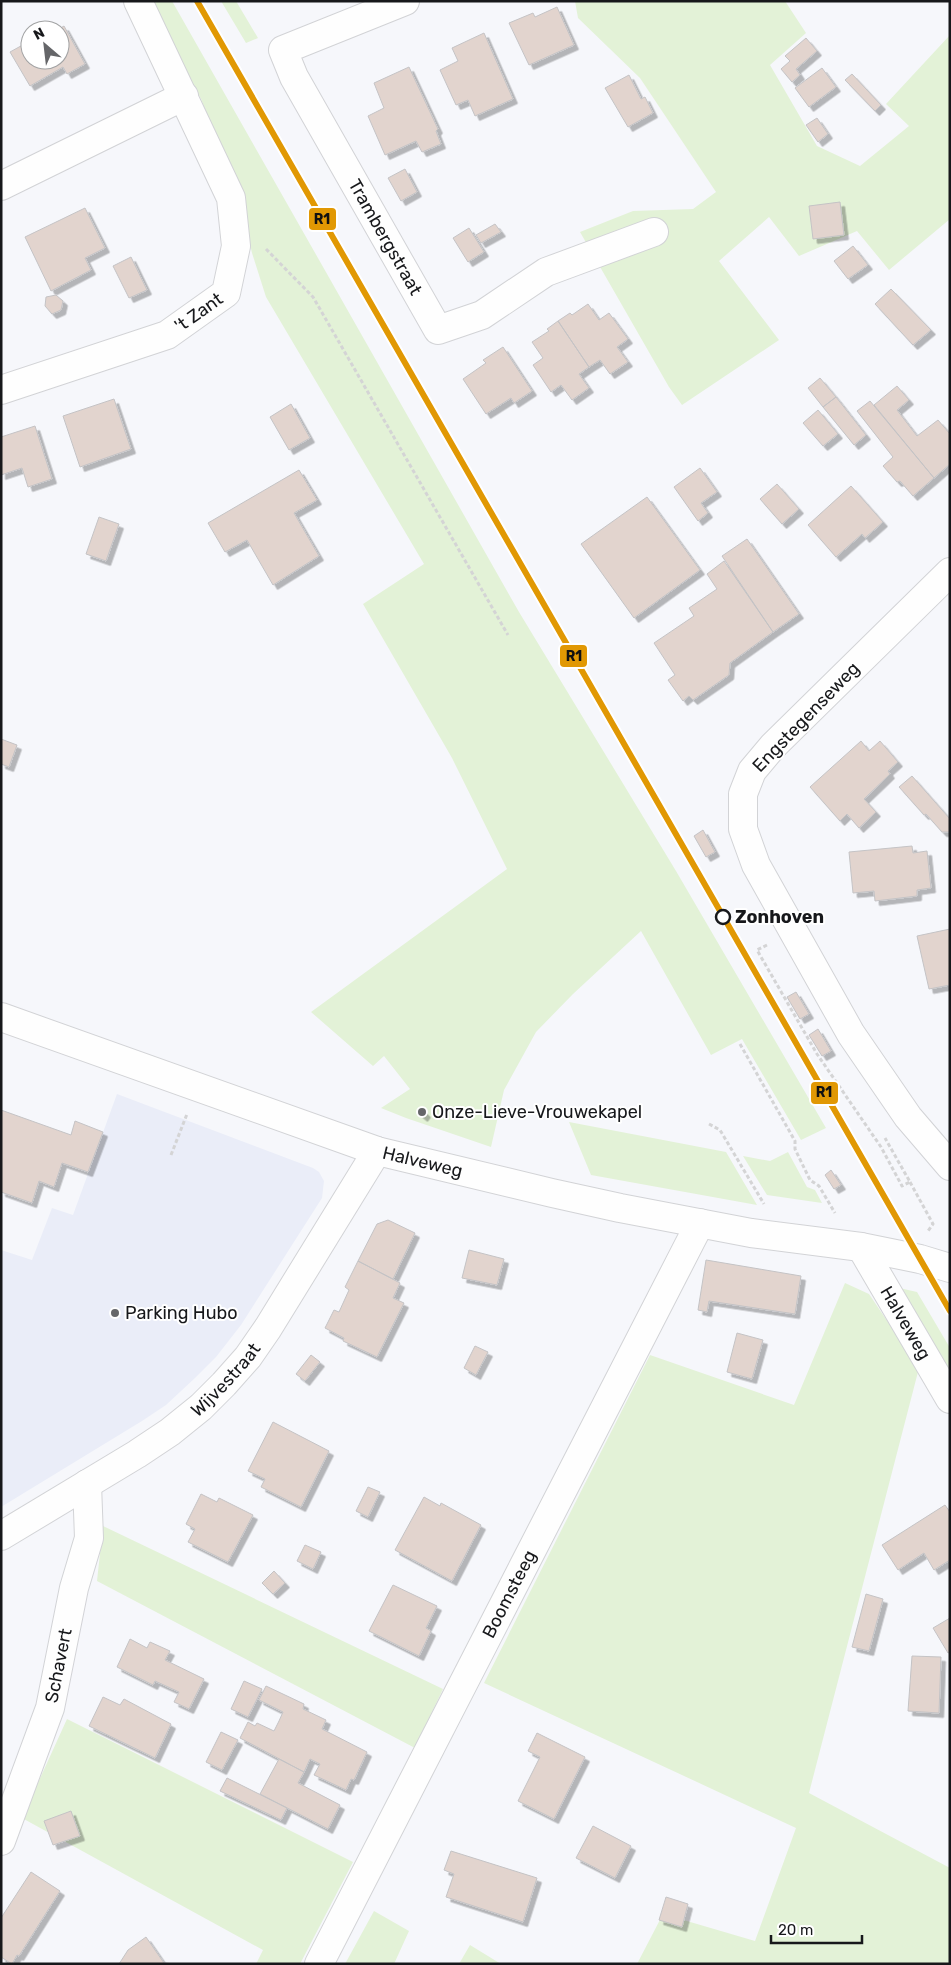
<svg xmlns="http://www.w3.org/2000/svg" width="951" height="1965" font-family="Rubik,sans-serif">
<defs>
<filter id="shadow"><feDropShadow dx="4.5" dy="4.5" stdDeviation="0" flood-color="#0004"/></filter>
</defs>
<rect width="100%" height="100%" fill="#f6f7fb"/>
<path fill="#eaedf8" d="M117 1094 313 1168 319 1172 324 1181 322 1198 241 1325 216 1357 195 1378 166 1405 142 1421 1 1507V1250L32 1260 52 1208 73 1215Z"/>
<path fill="#e3f2d7" d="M150 1H172L519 612 676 871 826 1128 801 1140 742 1039 711 1055 641 931 573 994 536 1032 504 1090 491 1147 406 1118 381 1108 410 1089 384 1056 373 1066 311 1012 507 869 452 758 363 604 424 564 266 297 252 253 236 187 201 99Z
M221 1H236L258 38 246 43Z
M575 1H785L806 33 770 65 817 146 860 166 909 126 886 104 950 35V219L889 270 857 231 799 256 769 217 719 261 779 340 682 405 669 387 580 232 633 211 693 209 716 192 640 78 578 18Z
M569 1122 726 1152 757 1205 591 1175Z
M788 1152 807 1187 815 1190 822 1203 767 1195 743 1156 770 1161Z
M845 1283 869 1294 919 1368 809 1793 950 1868V1964H637L663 1914 755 1941 796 1828 484 1683 650 1355 794 1405Z
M895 1287 917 1292 950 1348V1378Z
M103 1526 443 1689 415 1748 97 1581Z
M67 1719 353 1862 300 1964H256L263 1950 22 1818Z
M374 1911 409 1931 394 1964H345Z
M470 1945 501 1964H459Z"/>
<path fill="#e2d4ce" stroke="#c4c3c5" filter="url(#shadow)" d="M557 7 574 45 529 65 509 23 533 13 535 17Z
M64 26 85 64 67 74 63 67 30 86 10 52 28 42 30 45V60H60V30H57Z
M484 33 513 99 475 116 468 100 456 105 440 70 458 61 452 48Z
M806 38 817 51 796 69 800 75 792 82 781 69 790 61 785 56Z
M409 67 438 129 436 131 441 144 422 152 416 141 385 155 368 116 384 108 374 83Z
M822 68 836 87 809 107 795 88Z
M852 74 881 105 875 111 845 80Z
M629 75 641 99 645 97 653 113 628 127 605 88Z
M817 118 828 134 818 142 806 125Z
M405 169 417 192 401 201 388 178Z
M840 202 844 235 813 239 809 206Z
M85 208 105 248 85 258 91 270 51 291 25 237Z
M495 224 501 232 481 243 476 235Z
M469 228 484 252 468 262 453 238Z
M853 246 868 265 848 279 834 261Z
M131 257 147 290 129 298 113 266Z
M891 289 931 330 913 345 875 304Z
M56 295 63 301 61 310 52 314 45 306 46 297Z
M588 304 599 320 609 313 628 339 617 347 628 362 610 374 600 360 589 367 558 321 570 313 572 315Z
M558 321 589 367 579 374 589 388 572 400 561 385 551 392 533 365 543 358 532 342 549 331 547 329Z
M503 347 532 391 514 403 511 398 486 414 463 379 486 363 483 360Z
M820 378 836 397 823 407 808 388Z
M897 386 909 400 897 410 917 436 938 420 950 434V464L934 478 874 405Z
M836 397 866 435 854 445 823 407Z
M114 399 131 449 80 467 63 416Z
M870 401 934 478 913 496 900 481 897 482 883 466 893 457 857 411Z
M291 404 310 438 289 450 270 417Z
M818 410 838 434 823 446 803 423Z
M35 426 52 479 28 487 22 468 1 475V437Z
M700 468 717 492 701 503 708 513 698 521 674 487Z
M299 470 317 500 294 513 319 556 273 585 247 540 225 552 208 523Z
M777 484 799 509 782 524 760 499Z
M851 486 883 522 865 538 862 534 836 557 808 525Z
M647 497 700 570 634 618 581 544Z
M99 517 119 524 106 561 86 554Z
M747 539 799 614 773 632 722 556Z
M724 561 773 632 730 663 729 675 693 700 689 696 683 701 668 680 675 675 654 643 694 616 689 608 717 589 707 574Z
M1 739 17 745 9 767 1 764Z
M861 741 869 751 880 741 898 762 888 771 890 774 864 799 876 812 859 828 847 814 840 821 810 787Z
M912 776 950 819V832H942L926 814 924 815 899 787Z
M703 830 715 852 706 857 694 836Z
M912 846 913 853 927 851 931 888 917 890V896L875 901 874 891 853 893 849 852Z
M950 929V985L929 989 917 936Z
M796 992 809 1014 800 1019 787 997Z
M818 1029 831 1051 822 1056 809 1035Z
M421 1108 426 1113 423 1117 417 1112Z
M1 1110 71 1135 75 1121 103 1132 88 1172 62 1163 54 1187 39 1181 32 1203 1 1192Z
M831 1170 841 1185 834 1189 825 1175Z
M388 1220 415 1233 393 1279 358 1261 377 1224Z
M469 1250 504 1259 497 1285 462 1278Z
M706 1260 801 1276 795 1314 709 1301 707 1312 698 1310Z
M358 1261 400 1283 393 1298 404 1303 377 1357 343 1341 344 1338 325 1328 334 1310 339 1312 349 1290 345 1287Z
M737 1333 763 1340 752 1379 727 1372Z
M475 1346 488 1352 476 1375 464 1368Z
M311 1355 320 1362 305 1381 296 1374Z
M273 1422 329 1451 301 1507 261 1487 265 1479 248 1471Z
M368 1487 380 1492 368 1517 356 1511Z
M201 1494 217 1502 219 1498 253 1515 228 1562 188 1542 195 1529 186 1524Z
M424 1497 440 1506 441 1503 481 1525 452 1581 395 1550Z
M945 1505 950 1512V1560L934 1570 924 1553 898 1570 882 1545Z
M305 1545 321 1552 313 1569 297 1561Z
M274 1571 285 1583 273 1594 262 1583Z
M393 1585 437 1606 426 1628 431 1631 419 1656 369 1631Z
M866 1594 883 1599 869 1651 852 1647Z
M950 1618V1652L948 1653 933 1628Z
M130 1639 147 1648 150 1642 170 1651 165 1660 204 1679 189 1709 174 1702 179 1692 155 1681 153 1685 117 1667Z
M912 1656 941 1657 939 1713 908 1711Z
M244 1681 262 1689 248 1717 231 1709Z
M266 1686 304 1704 303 1709 326 1720 322 1729 367 1752 354 1780 351 1779 346 1790 314 1775 320 1764 310 1759 304 1772 240 1738 248 1722 255 1726 257 1723 274 1731 279 1721 283 1712 259 1700Z
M103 1697 120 1705 124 1699 171 1724 155 1758 89 1726Z
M221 1732 238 1740 222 1770 206 1762Z
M537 1733 585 1757 554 1819 518 1801 540 1757 528 1751Z
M279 1759 304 1772 298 1783 340 1805 328 1829 260 1794Z
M227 1778 287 1808 281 1820 220 1791Z
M71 1811 80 1836 53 1845 44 1821Z
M593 1826 631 1846 615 1878 576 1858Z
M451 1851 537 1878 523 1922 446 1897 454 1874 444 1870Z
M31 1872 60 1891 19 1956 17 1955 12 1964 1 1957V1918Z
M666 1897 688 1904 682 1927 659 1920Z
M146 1937 164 1963 175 1964H119L128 1950Z"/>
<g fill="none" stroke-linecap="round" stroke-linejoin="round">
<g stroke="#d2d3d6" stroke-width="30">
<g id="minor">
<path id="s1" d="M405 1 283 50 294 77 438 330 482 315 546 272 654 232"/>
<path d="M1 186 184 96"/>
<path id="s2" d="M1 390 167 335 226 293 236 246 231 198 138 1"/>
<path d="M950 572 773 746 752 771 743 794V829L756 865 851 1034 908 1117 950 1166"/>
<path id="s3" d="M861 1247 950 1399"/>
<path id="s4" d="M1 1536 137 1454 170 1432 201 1407 224 1384 248 1357 268 1328 377 1151"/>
<path id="s5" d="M1 1841 50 1708 74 1588 89 1538 87 1484"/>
<path id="s6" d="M319 1964 700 1223"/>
</g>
</g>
<g stroke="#d2d3d6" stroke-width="30">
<g id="major">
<path id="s7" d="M1 1017 377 1151 552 1193 620 1208 751 1233 861 1247 920 1259 950 1268"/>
</g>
</g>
<path stroke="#d4d4d5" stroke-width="3" stroke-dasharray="4 2.5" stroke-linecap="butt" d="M266 249 313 297 508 635
M767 945 757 950 817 1054 881 1147 902 1186 910 1182 885 1138
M740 1044 795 1141V1149L810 1180 819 1186 835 1213
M709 1124 720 1130 764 1204
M171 1155 187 1114
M910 1182 933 1224 928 1231"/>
<use href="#minor" stroke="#fefefe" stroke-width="28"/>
<use href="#major" stroke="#fefefe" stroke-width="28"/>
<g stroke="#fff" stroke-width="10">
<path id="rail-1" d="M197 1 950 1311"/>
</g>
<use href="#rail-1" stroke="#e19803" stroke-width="6"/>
</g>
<circle fill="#fff" stroke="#17181b" stroke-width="2.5" cx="723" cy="917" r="7"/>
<g fill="#656669" stroke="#fff" stroke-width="2">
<circle cx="422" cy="1112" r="5"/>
<circle cx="115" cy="1313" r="5"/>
</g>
<g text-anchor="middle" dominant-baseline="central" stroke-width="4" stroke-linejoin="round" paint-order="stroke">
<g font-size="18" fill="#17181b" stroke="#fff">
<text stroke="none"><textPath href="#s1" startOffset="345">Trambergstraat</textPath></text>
<text stroke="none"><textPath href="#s2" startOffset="214">'t Zant</textPath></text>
<text transform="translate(806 717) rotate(-46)">Engstegenseweg</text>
<text stroke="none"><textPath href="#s7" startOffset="446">Halveweg</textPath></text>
<text stroke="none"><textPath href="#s3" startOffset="88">Halveweg</textPath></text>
<text stroke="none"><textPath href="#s4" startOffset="275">Wijvestraat</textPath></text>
<text stroke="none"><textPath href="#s6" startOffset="416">Boomsteeg</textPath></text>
<text stroke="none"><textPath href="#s5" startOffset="185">Schavert</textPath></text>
</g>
<g font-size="18" font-weight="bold" fill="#17181b" stroke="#fff" text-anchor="start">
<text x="735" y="917">Zonhoven</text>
</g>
<g font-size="18" fill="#17181b" stroke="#fff" text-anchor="start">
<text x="432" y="1112">Onze-Lieve-Vrouwekapel</text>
<text x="125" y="1313">Parking Hubo</text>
</g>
</g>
<g stroke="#fff" stroke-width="2">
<rect x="308" y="207" width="29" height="24" rx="5" fill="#e19803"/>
<rect x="559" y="644" width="29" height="24" rx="5" fill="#e19803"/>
<rect x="810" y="1081" width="29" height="24" rx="5" fill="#e19803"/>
</g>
<g font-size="14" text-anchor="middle" font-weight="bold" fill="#111">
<text x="322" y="224">R1</text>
<text x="574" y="661">R1</text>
<text x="824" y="1097">R1</text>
</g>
<rect width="951" height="1965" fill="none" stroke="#17181b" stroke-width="5"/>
<g transform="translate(45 45) rotate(332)"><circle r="24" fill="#ffffff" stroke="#a2a3a4"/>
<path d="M0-4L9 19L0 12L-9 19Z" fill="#656669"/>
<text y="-8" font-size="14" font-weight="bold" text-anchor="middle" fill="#17181b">N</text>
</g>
<path d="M771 1935v8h91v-8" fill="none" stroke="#17181b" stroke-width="2.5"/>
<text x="778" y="1935" font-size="15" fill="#17181b" stroke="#ffffff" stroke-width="4" paint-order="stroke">20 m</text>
</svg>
